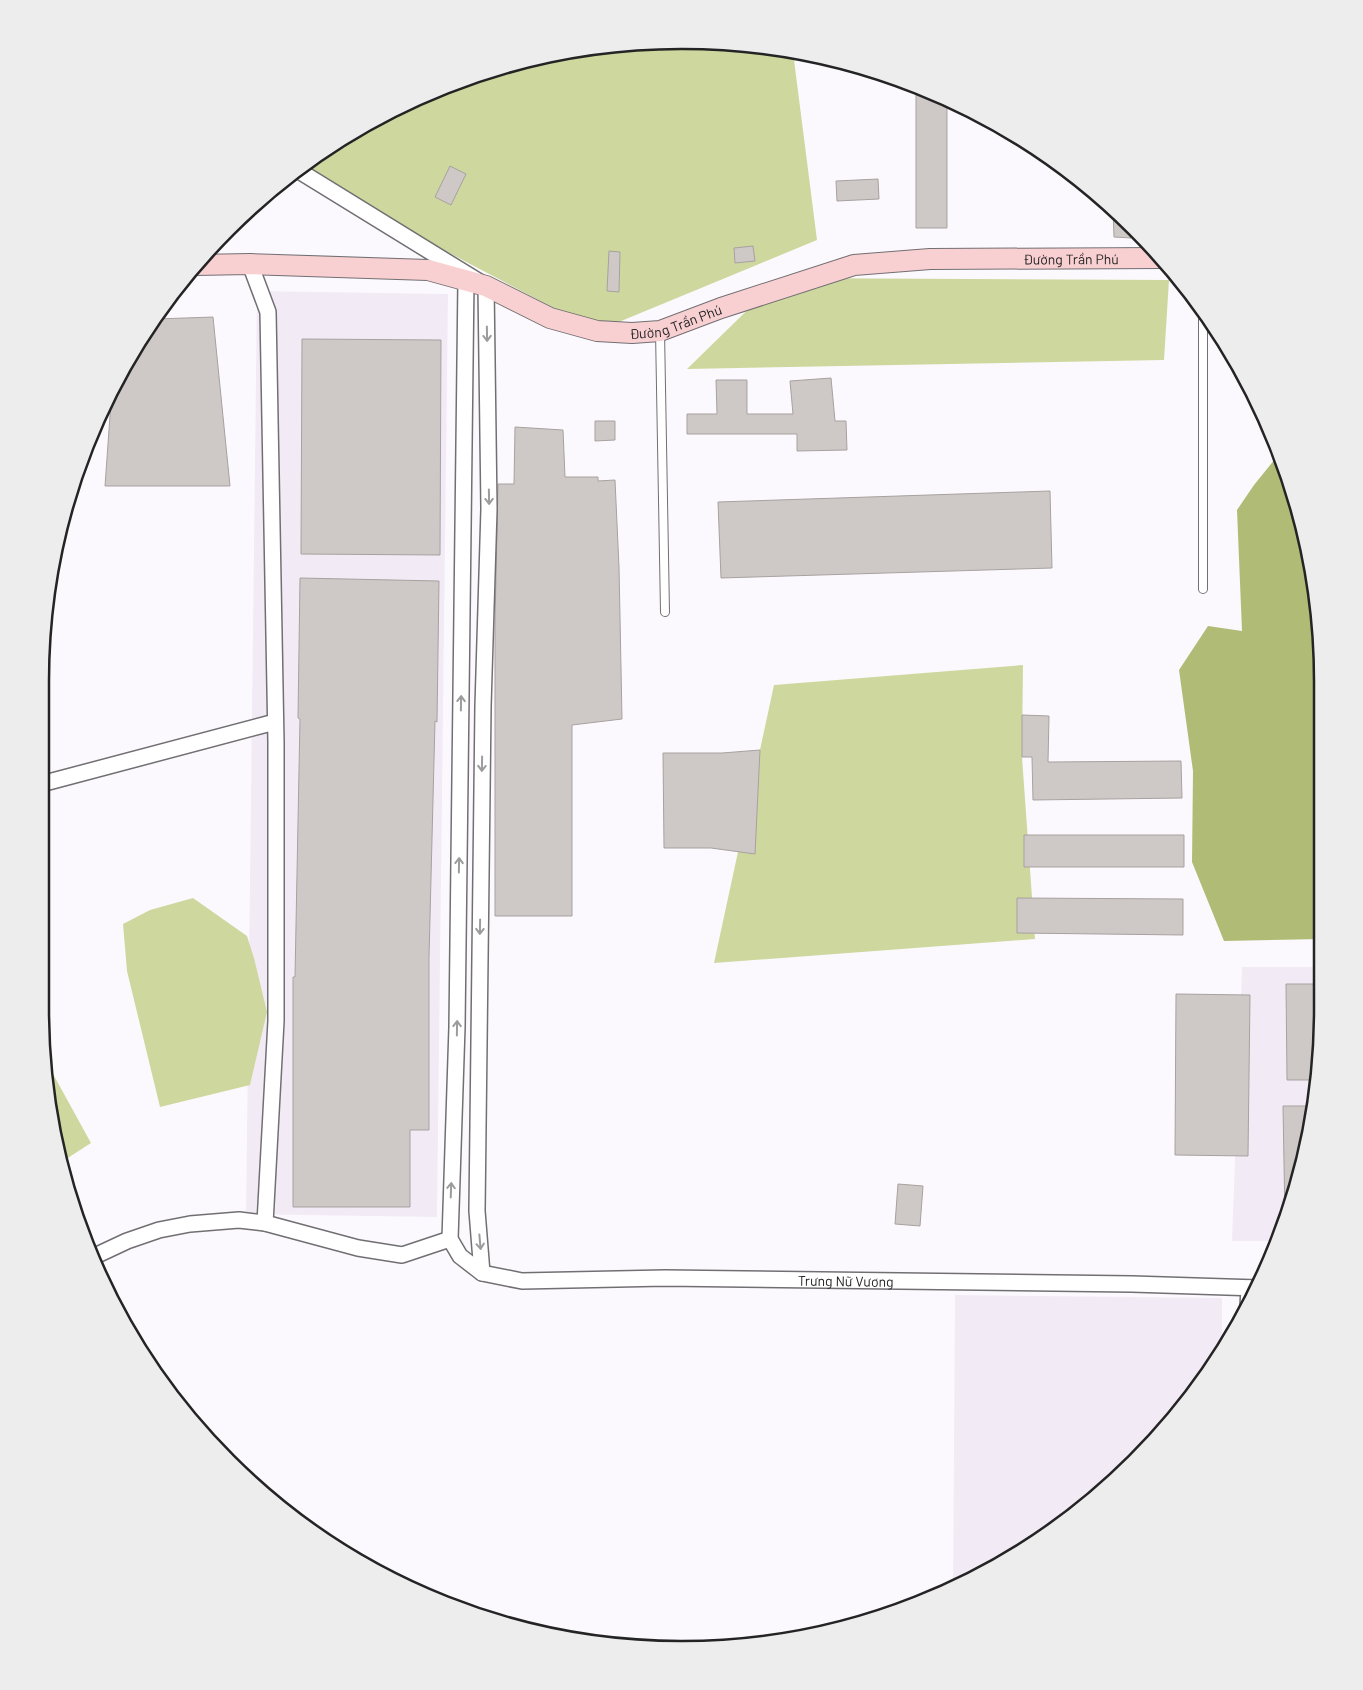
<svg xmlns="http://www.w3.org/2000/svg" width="1363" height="1690" font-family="Barlow,sans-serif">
<rect width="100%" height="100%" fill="#fcf9fe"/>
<path fill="#f2ebf6" d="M257 291 448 294 437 1217 246 1214Z
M1242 967H1322V1050L1301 1174 1276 1241H1232Z
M955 1295 1222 1298V1348L1190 1399 1104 1491 965 1584 953 1588Z"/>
<path fill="#ced89e" d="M639 41 765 45 793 52 817 240 597 331 294 171 398 106 515 62Z
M780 278 1169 280 1164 360 687 369Z
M1023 665 1022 757 1035 939 714 963 774 685Z
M193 898 247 936 254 958 267 1012 250 1085 160 1107 127 971 123 924 150 910Z
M47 1063 91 1143 60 1163Z"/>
<path fill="#b0bc75" d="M1275 459C1294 470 1296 516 1297 536L1305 538 1322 640V939L1224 941 1192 862 1193 771 1179 670 1208 626 1242 631 1237 510 1254 485Z"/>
<path fill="#cec9c7" stroke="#a7a19f" d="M916 87 947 101V228H916Z
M450 166 466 174 451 205 435 197Z
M878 179 879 199 837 201 836 181Z
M1113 209 1132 229 1131 238 1114 237Z
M753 246 755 261 735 263 734 248Z
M609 251 620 252 619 292 607 291Z
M213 317 230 486H105L112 388 126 360 156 319Z
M302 339 441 340 440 555 301 554Z
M831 378 835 421H846L847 450 797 451V434H687V414H717L716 380H747V414H793L790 381Z
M595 421H615V440L595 441Z
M515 427 563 430 565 477H598V481L615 480 619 567 622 719 572 725V916H495V622L498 484H514Z
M1050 491 1052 568 721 578 718 502Z
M300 578 439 581 437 722 435 721 429 957V1130H410V1207H293V977H295L300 719 298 718Z
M1022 715 1049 716 1048 762 1181 761 1182 798 1033 800 1032 757H1022Z
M760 750 755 854 711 848H664L663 753H722Z
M1024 835H1184V867H1024Z
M1017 898 1183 899V935L1017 933Z
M1286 984H1322V1050L1317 1080H1287Z
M1176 994 1250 995 1248 1156 1175 1155Z
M1283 1106H1313L1301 1174 1285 1218Z
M898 1184 923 1186 920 1226 895 1224Z"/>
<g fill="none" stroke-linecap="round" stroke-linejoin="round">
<g stroke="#726f73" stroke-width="10">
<path id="service" d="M660 331 665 612
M1203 589V311"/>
</g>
<g stroke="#726f73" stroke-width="18">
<g id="minor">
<path d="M296 169 486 286 489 509 483 706 477 1211 482 1273"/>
<path d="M250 264 268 312 276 742V1021L265 1223"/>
<path d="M41 784 275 722"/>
<path d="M450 1239 457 1027 466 279"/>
<path id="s1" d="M450 1239 460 1256 482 1273 522 1281 665 1278 1132 1284 1258 1288"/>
<path d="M95 1256 127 1241 159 1230 190 1224 239 1220 265 1223 358 1248 402 1255 450 1239"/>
<path d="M1248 1307 1249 1288"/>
</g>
</g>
<g stroke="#726f73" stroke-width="22">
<g id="secondary">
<path id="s2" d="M195 265 250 264 428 270 486 286 550 318 597 331 632 333 660 331 721 308 854 265 930 259 1160 258"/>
</g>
</g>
<use href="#service" stroke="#fff" stroke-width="8"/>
<use href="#minor" stroke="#fff" stroke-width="15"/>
<use href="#secondary" stroke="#f9d0d2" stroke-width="20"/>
</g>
<defs><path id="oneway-shaft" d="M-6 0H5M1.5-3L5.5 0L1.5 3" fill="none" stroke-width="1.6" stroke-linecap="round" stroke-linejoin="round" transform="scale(1.25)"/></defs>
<g stroke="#9d9c9d">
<use href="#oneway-shaft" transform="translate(487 334) rotate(89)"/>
<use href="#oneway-shaft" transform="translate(489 497) rotate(89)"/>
<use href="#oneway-shaft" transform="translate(461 703) rotate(-89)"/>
<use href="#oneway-shaft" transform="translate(482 764) rotate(91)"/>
<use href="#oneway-shaft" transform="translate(459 865) rotate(-89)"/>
<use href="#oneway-shaft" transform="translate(480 927) rotate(91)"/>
<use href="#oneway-shaft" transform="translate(457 1028) rotate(-89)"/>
<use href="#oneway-shaft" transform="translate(451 1190) rotate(-88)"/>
<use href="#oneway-shaft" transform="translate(480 1242) rotate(85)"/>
</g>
<g text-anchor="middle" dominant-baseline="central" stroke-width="4.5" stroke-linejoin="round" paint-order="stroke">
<g font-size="14" fill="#252425" stroke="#fff">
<text stroke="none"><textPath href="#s2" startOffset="899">Đường Trần Phú</textPath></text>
<text stroke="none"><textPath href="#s2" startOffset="494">Đường Trần Phú</textPath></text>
<text stroke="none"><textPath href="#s1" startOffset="412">Trưng Nữ Vương</textPath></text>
</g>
</g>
<path d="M0 0H1363V1690H0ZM681 49H682A632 632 0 0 1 1314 681V1009A632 632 0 0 1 682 1641H681A632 632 0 0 1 49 1009V681A632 632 0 0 1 681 49Z" fill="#eeedee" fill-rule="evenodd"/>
<path fill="none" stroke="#252425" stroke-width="2.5" d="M681 49H682A632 632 0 0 1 1314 681V1009A632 632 0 0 1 682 1641H681A632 632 0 0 1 49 1009V681A632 632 0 0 1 681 49Z"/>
</svg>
